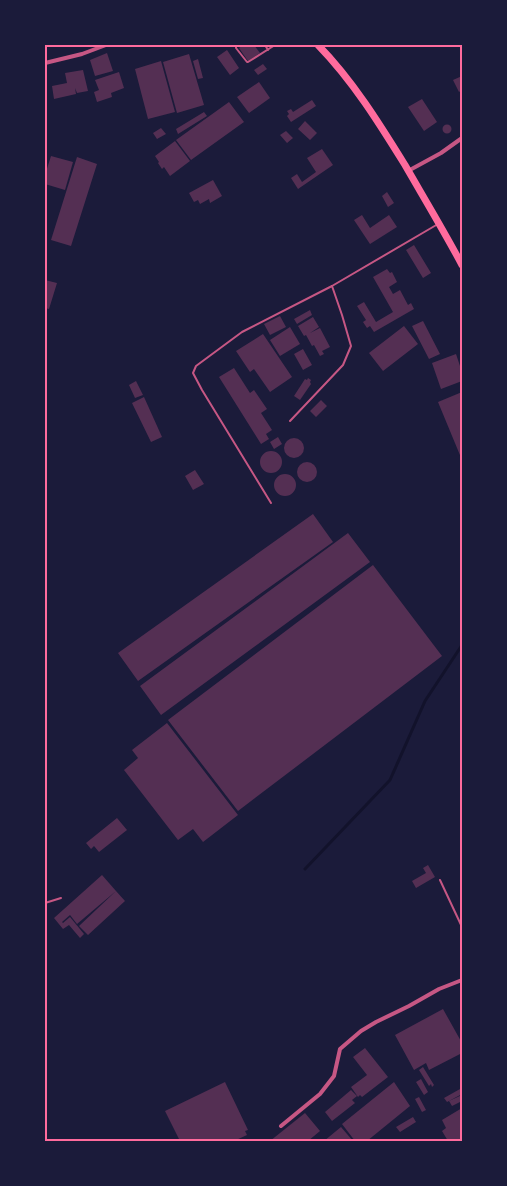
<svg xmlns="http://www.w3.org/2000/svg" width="507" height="1186" font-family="Poppins,sans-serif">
<rect width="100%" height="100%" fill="#1b1b3a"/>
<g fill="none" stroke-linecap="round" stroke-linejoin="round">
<path stroke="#12122b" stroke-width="3" d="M305 869 390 780 425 701 462 645"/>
</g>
<path fill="#542f53" d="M243 45H254L260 53 248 61 239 48Z
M227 50 239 68 230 75 217 57Z
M107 53 113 71 95 76 90 60Z
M189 54 204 105 177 113 163 62Z
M198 59 203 78 198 79 193 61Z
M161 61 175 112 148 119 135 69Z
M263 64 267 69 258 75 254 70Z
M83 70 88 91 77 93 75 88 76 94 54 99 52 86 67 83 65 73Z
M119 72 124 88 111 93 112 97 97 102 94 92 99 90 95 80Z
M462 76V90L459 92 453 80Z
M259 82 270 98 249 113 237 97Z
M422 99 437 122 424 131 408 107Z
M312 100 316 106 291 122 287 116 289 114 287 111 291 109 293 112Z
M229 102 244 122 191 160 176 140Z
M204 112 207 116 178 134 176 129Z
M305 121 317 133 310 140 298 129Z
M442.5 129a4.5 4.5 0 1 1 9 0a4.5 4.5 0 1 1-9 0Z
M161 128 166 134 157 139 153 133Z
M286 131 293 138 287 143 280 135Z
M175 141 190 161 170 176 164 167 162 169 158 163 159 162 155 156Z
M322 149 333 165 298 189 291 178 297 174 302 182 316 172 307 158Z
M51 156 73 162 65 190 45 184V175Z
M77 157 97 164 71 246 51 240Z
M213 180 222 196 210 203 209 199 200 204 198 200 194 202 189 193Z
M387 192 394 203 388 207 382 196Z
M362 215 370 228 389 215 397 227 370 244 354 220Z
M414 245 431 273 423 278 406 250Z
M387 269 390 273 392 272 397 282 389 287 393 294 400 290 408 305 411 303 414 309 374 332 370 326 367 328 363 322 366 320 357 306 364 302 376 322 393 312 373 277Z
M45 280 57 283 49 309 45 308Z
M310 310 312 315 297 324 294 319Z
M280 316 286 327 270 335 264 324Z
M313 317 319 327 310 333 320 328 330 347 322 351 324 354 320 356 314 345 312 346 306 335 304 336 298 326Z
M423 321 440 354 429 359 412 326Z
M404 326 418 344 383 371 369 353Z
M290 327 300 344 280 356 270 340Z
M263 334 292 377 270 392 254 369 250 372 236 351Z
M303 349 312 365 303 370 294 354Z
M456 354 462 372V381L441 389 432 363Z
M234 368 250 393 254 390 267 409 261 413 272 430 266 434 269 439 261 444 219 377Z
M308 378 311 380 310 382 311 384 300 400 294 396 305 379 307 380Z
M136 381 143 395 135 398 129 385Z
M462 392V460L438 402Z
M144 397 162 437 151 442 132 403Z
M321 400 327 406 316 417 310 411Z
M278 437 282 444 274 449 270 442Z
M284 448a10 10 0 1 1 20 0a10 10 0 1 1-20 0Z
M260 462a11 11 0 1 1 22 0a11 11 0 1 1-22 0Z
M297 472a10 10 0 1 1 20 0a10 10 0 1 1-20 0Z
M195 470 204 484 193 490 185 476Z
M274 485a11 11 0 1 1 22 0a11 11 0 1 1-22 0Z
M313 514 333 542 138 681 118 653Z
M348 533 370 562 161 715 140 686Z
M373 565 442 656 238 811 168 720Z
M167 723 238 815 203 842 193 829 178 840 124 770 138 758 132 750Z
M117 818 127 830 99 852 94 846 91 849 86 843Z
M428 865 435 877 416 888 412 881 426 873 423 868Z
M102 875 116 891 77 924 70 915 62 922 63 923 70 917 84 934 80 938 69 925 63 929 54 918Z
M116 891 125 901 88 935 79 926Z
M443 1009 462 1043V1053L429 1070 426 1063 414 1070 395 1035Z
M365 1048 388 1077 362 1097 360 1095 358 1097 351 1087 367 1075 353 1057Z
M423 1067 434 1085 432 1087 431 1084 429 1086 419 1070Z
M421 1079 428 1092 424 1095 416 1082Z
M225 1082 248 1130 245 1131 247 1135 234 1141H180L165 1111Z
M394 1082 410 1106 367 1141H355L342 1124Z
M460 1089 462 1094 447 1102 444 1098Z
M351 1090 357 1096 352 1100 355 1103 332 1121 325 1112Z
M462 1095V1101L452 1106 449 1101Z
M419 1097 426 1110 422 1112 415 1099Z
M462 1108V1141H448L442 1131 446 1128 442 1120Z
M305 1113 320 1131 308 1141H270Z
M413 1117 416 1122 400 1132 396 1127Z
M341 1127 353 1141H324Z"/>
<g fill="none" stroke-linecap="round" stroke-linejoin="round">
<path stroke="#c65784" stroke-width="2" d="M236 45V48L247 62H248L275 45
M265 45 268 50
M290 421 343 365 351 346 342 315 332 286
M271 503 202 390 193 373 196 366 242 332 332 286 438 224
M440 880 462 927
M45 903 61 898"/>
<path stroke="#c65784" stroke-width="4" d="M45 63 82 54 106 45
M408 171 441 153 462 138
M281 1126 320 1094 334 1076 340 1049 361 1031 376 1022 409 1006 439 989 462 980"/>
<path stroke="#ff6b9d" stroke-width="7" d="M318 45C353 81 379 123 405 165 424 198 444 231 462 265"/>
</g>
<rect width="507" height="1186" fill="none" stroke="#1b1b3a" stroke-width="92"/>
<rect x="46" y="46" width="415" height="1094" fill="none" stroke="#ff6b9d" stroke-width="2"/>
</svg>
